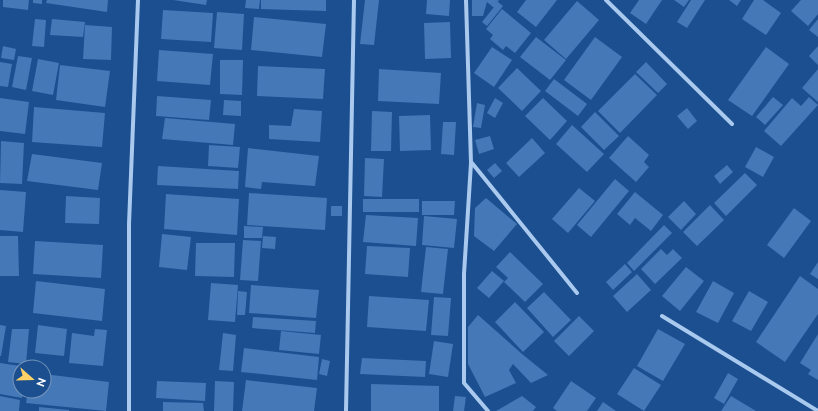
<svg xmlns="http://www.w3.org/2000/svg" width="818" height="411" font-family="Raleway,sans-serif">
<rect width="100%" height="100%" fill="#1b4f8f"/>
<path fill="#4478b7" d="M3 0H29L28 10 3 7Z
M33 0H42V4L33 3Z
M47 0H108L107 12 46 3Z
M173 0H207L206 5Z
M246 0H260L259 9 245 8Z
M261 0H326V11L261 9Z
M365 0H379L374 45 360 44Z
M427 0H450L449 16 426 14Z
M472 0H499L494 8 487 2 483 16H472Z
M526 0H557L536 27 517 12Z
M639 0H662L646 24 630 13Z
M674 0H689L684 7Z
M691 0H705L687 28 677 22Z
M729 0H741L737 6Z
M754 0H763L781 13 766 35 742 19Z
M801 0H818V14L808 26 791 11Z
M577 1 599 20 566 59 544 40Z
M498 2 503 6 487 26 482 22Z
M502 9 531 33 515 53 506 46 503 50 490 39 493 35 486 29Z
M163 10 213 13 211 42 161 39Z
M217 12 244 14 242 50 214 48Z
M254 17 326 24 322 57 251 50Z
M35 19 46 20 44 47 32 46Z
M52 19 85 22 83 37 50 35Z
M818 19V37L809 30Z
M450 22 451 58 425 59 424 23Z
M85 25 112 27 111 60 83 59Z
M536 37 566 60 550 80 520 57Z
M595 37 622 57 591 100 564 80Z
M3 46 16 49 14 60 1 58Z
M818 46V65L809 56Z
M492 47 512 60 494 87 474 73Z
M766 47 789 64 752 116 728 100Z
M159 50 213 54 210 85 157 81Z
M18 56 32 58 26 90 12 87Z
M38 59 59 63 53 95 32 91Z
M220 60H243L242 95 220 94Z
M0 62 12 64 8 87 0 86Z
M646 62 667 84 658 93 636 72Z
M60 65 110 71 105 107 56 100Z
M258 66 325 69 323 99 257 96Z
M517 68 541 91 522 111 498 88Z
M379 69 441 73 439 104 378 101Z
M818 69V102L802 88Z
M635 74 657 95 620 133 598 111Z
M554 79 587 104 578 116 545 91Z
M157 96 211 100 209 120 156 116Z
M773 97 783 105 765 125 756 117Z
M809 97 818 105 781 146 764 131 792 98 801 106Z
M0 98 29 102 25 134 0 131Z
M495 98 503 103 495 118 487 113Z
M543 98 567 121 550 140 525 116Z
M224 100 241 101V116L223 115Z
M477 103 485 105 481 128 473 127Z
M34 107 105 113 102 147 32 142Z
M687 108 697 121 688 129 677 116Z
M294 109 322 111 320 142 269 139V125L291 126Z
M372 111 392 112 391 151H371Z
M595 112 619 136 604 150 581 127Z
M430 115 431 150 400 151 399 116Z
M165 118 235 124 233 145 162 139Z
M443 122H456L454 155 441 154Z
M572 125 604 154 587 172 556 144Z
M490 136 494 149 479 154 475 140Z
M628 136 649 155 644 162 649 167 636 182 609 158Z
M532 138 545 153 519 177 506 163Z
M1 141 24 143 22 184 0 183Z
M209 145 240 147 238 168 208 166Z
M756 147 774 157 763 177 745 167Z
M248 148 319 156 315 186 262 182 261 189 245 187Z
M32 154 102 163 98 190 27 181Z
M365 158 384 159 382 197 364 196Z
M495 163 502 171 494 178 487 170Z
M727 165 733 172 720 184 714 176Z
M158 166 239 171 238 189 157 185Z
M745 173 757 185 726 216 714 203Z
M615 179 629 191 591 237 577 225Z
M579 188 595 201 568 233 552 219Z
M0 190 26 192 23 232 0 230Z
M635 192 663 215 651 231 635 218 630 225 617 214Z
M249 193 327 198 325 230 247 225Z
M166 194 239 199 237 235 164 229Z
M66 196 100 198 99 224 65 223Z
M486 198 517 224 494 251 474 236 475 208Z
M363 199H419V212H363Z
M422 201H455L454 215H422Z
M684 201 696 214 681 230 668 217Z
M710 205 724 220 697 246 683 232Z
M331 206H342V216H331Z
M794 208 811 221 784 258 767 245Z
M366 215 418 218 416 246 363 242Z
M424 216 457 219 454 248 422 245Z
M664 225 672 233 634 271 627 263Z
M244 226 263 227 262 238H244Z
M162 234 191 237 187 270 159 267Z
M0 236H18L19 276H0Z
M263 236 276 237 275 249 262 248Z
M243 240 261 241 258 281 240 280Z
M35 241 103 245 101 278 33 274Z
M196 243H235L234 277 195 276Z
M367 246 410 248 408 277 365 274Z
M426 247 448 249 443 294 421 292Z
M661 249 667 255 673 249 682 258 655 284 641 269Z
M510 252 543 284 525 302 504 282 508 278 496 267Z
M818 262V279L810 274Z
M625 264 632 272 613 290 606 282Z
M686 267 704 281 680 311 662 296Z
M492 271 504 281 489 298 477 288Z
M637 274 651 290 627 312 613 296Z
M800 276 818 289V314L785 362 756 342Z
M36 281 105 289 102 321 33 313Z
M713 281 734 293 718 323 696 312Z
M211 283 238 285 235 322 208 320Z
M251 285 319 290 316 318 249 313Z
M238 291 247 292 245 315H237Z
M749 291 768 302 751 331 732 321Z
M544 292 571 320 553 337 527 308Z
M369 296 429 300 426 331 367 327Z
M434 297 451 298 448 336 431 335Z
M515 302 544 332 523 352 495 322Z
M478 315 522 354 548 375 531 383 513 364 509 370 516 383 485 397 468 364V327Z
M579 316 594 331 569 356 554 341Z
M253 317 316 321 315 333 252 328Z
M0 325 6 326 1 356H0Z
M38 325 67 329 64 356 35 353Z
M12 329H29L26 364 8 362Z
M95 329 107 330 103 366 69 363 72 333 94 336Z
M658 329 685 344 663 381 637 366Z
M281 331 321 335 319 354 279 350Z
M223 333 236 335 233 371 219 370Z
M818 334V380L808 374 811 370 800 363Z
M434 341 453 344 448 377 429 374Z
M244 348 319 357 317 380 241 372Z
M362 358 426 361 425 377 360 374Z
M322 359 330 361 327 376 319 374Z
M0 363 20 366V391H23L22 398 0 394Z
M634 368 661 385 644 411 617 394Z
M728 373 738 379 724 404 714 398Z
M44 374 109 382 106 411 26 403 28 391H44Z
M246 380 317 388 314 411H242Z
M157 381 206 383 205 401 156 398Z
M215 381 234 382 233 411H214Z
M571 381 596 398 587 411H557L553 408Z
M371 384 439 386V411H371Z
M0 396 20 400 19 411H0Z
M455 396 466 397 464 411H453Z
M522 396 536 407 533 411H496Z
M731 396 756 411H721Z
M163 402 203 403 204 411H163Z
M603 402 616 411H597Z
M39 407 69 410V411H39Z"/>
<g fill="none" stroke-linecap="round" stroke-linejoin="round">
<path stroke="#a9c9ee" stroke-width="4" d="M466 0 471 163 464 274V383L488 411
M606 0 732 124
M472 163 577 293
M662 316 818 411
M129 411V224L138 0
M346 411 354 0"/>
</g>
<g transform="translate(32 379) rotate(110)"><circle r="19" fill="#1b4f8f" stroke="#7695bc"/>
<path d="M0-3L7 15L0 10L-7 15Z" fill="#ffd166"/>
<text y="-6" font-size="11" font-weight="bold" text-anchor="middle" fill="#ffffff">N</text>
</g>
</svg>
